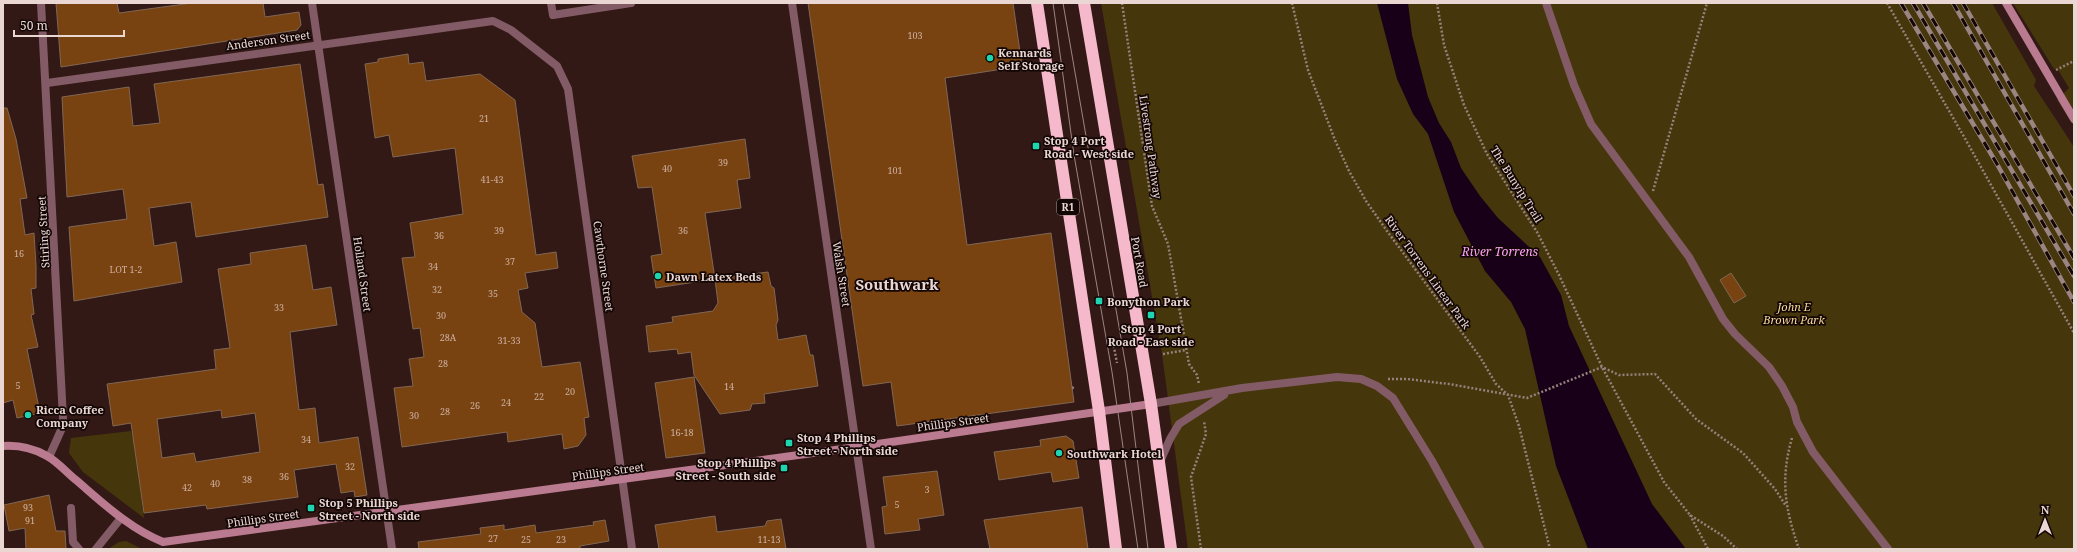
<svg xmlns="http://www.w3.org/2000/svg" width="2077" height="552" font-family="'Noto Serif',serif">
<rect width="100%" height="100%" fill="#331915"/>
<path fill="#46360b" d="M1101 3H1992L2036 80 2034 86 2074 147V549H1188L1162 354Z
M2013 3H2074V126L2057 100 2069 88 2057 68 2054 69Z
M131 431 134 442 144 518 83 472 69 453 71 438Z
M126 541 142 549H108L119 542Z"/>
<path fill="#180018" d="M1377 3H1408L1412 35 1428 97 1439 123 1451 142 1461 168 1480 196 1498 218 1540 257 1561 295 1569 326 1652 504 1686 549H1588L1556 466 1525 329 1511 302 1485 271 1454 212 1428 134 1413 114 1397 79Z"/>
<path fill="#794211" stroke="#816754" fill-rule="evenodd" d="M56 3H117L119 13 192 3H263L265 17 299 12 301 25 297 30 61 67Z
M808 3H1013L1022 66 945 78 967 245 1051 233 1074 402 897 426 891 382 863 386Z
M408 54 409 64 423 62 426 81 480 74 515 100 536 255 556 252 558 268 525 273 528 288 518 290 522 312 535 323 542 367 580 362 589 417 584 418 586 435 578 446 564 449 562 434 508 442 507 432 402 447 394 388 413 386 409 359 424 357 420 328 413 329 402 258 415 257 410 223 463 214 455 148 393 157 389 135 375 138 365 64 378 62V59Z
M300 64 318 185 323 184 328 217 196 237 191 202 149 208 154 246 176 242 182 282 74 301 69 227 127 219 123 189 67 197 62 97 129 87 133 126 160 123 154 84Z
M3 108H7L16 139 27 198 20 199 25 235 34 233 36 266V288L31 289 34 314 31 315 38 347 27 349 40 413 17 418 13 400 3 403Z
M745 139 750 178 737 180 741 208 705 213 715 279 656 288 651 256 662 254 652 187 638 188 632 156Z
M306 245 313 290 331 287 337 325 290 332 299 410 315 408 319 443 358 437 367 495 355 497 354 491 341 493 336 464 294 470 298 497 207 509 206 505 144 513 131 423 113 426 107 384 216 369 214 350 230 348 218 269 251 264 250 253ZM221 410 222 418 255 413 260 452 196 462 194 453 162 458 157 419Z
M768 272 771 286 774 288 778 320 776 325 778 340 806 335 810 355H813L818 386 764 394 765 403 752 404 750 410 720 414 694 375 691 352 678 354 677 349 649 352 646 326 673 322 672 317 713 311 718 303 715 279Z
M1731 273 1746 296 1734 303 1720 280Z
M694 377 705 453 666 458 655 383Z
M1066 436 1073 441 1079 478 1053 482 1051 472 999 480 994 452 1041 446 1040 440Z
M937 471 944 515 918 519 920 530 885 534 882 507 887 506 883 477Z
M49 495 56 531H65L66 549H26L25 528 9 531 4 505Z
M1082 507 1088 549H990L984 520Z
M715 516 717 532 765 526 767 521 781 519 786 549H659L655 525Z
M605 520 609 541 580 546V549H419L418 542 481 534 480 528 504 525V530L535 525 536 533 594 525 593 522Z"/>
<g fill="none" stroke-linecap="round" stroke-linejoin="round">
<path stroke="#97817d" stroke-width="2.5" stroke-dasharray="2 2" stroke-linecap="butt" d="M1122 3 1152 206 1168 244 1189 364 1197 375 1199 384
M1292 3 1308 70 1335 140 1349 171 1366 201 1387 231 1480 357 1496 384 1508 395 1519 426 1550 549
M1437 3 1444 45 1464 105 1487 154 1537 232 1559 275 1602 367 1664 482 1690 515 1723 536 1737 549
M1887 3 1963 135 2074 333
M2056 70 2074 61
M1653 191 1707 3
M1113 342 1117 363
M1163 354 1186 350
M1388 379H1407L1449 384 1527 398 1602 367 1619 375 1655 374 1696 419 1743 453 1775 489 1786 506
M1072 388 1075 387
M1792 438C1780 479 1785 509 1799 549
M1690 515 1708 549
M1201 549 1191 477 1206 434 1204 421"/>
<path stroke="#835b67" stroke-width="8" d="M551 3 553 15 631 3
M1546 3 1574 85 1591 124 1689 257 1723 319 1735 334 1769 367 1782 386 1793 407 1797 422 1813 452 1888 549
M1151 404 1242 388 1337 377 1361 379 1377 386 1393 398 1432 461 1480 549
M1160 462 1170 439 1179 424 1224 395"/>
<path stroke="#835b67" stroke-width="8" d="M41 3 63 418 62 428 49 457
M312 3 392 549
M792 3 871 549
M47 83 493 21 511 30 557 66 568 89 632 549
M71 508 73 542 79 549
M96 549 121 518"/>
<path stroke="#ba7b90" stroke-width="8" d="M2006 3 2074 119
M3 446C19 445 33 448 47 456 58 462 67 473 76 480 103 503 130 529 163 542L857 447 1151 404"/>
<path stroke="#f5b9cb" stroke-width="12" d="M1037 3 1099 411 1116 549
M1084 3 1151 404 1171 549"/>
<path stroke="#9b8582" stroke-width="1" d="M1053 3 1074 155 1112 372 1138 549
M1063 3 1127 373 1148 549"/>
<g stroke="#9b8582" stroke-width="4.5">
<path id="rail" d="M1901 3 1997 164 2074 302
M1913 3 2074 276
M1923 3 2074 258
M1953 3 2074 214
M1963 3 2074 196"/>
</g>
<use href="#rail" stroke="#130706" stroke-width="3" stroke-dasharray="9" stroke-linecap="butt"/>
</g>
<g fill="#1fd5b0" stroke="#130706" stroke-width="1.5">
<circle cx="990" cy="58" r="4"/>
<rect x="1032" y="142" width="8" height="8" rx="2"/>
<circle cx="658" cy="276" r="4"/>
<rect x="1095" y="297" width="8" height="8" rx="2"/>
<rect x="1147" y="311" width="8" height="8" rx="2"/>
<circle cx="28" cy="415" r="4"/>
<rect x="785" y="439" width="8" height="8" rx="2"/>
<circle cx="1059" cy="453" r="4"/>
<rect x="780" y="464" width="8" height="8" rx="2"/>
<rect x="307" y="504" width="8" height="8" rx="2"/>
</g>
<g text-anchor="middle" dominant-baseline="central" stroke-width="3.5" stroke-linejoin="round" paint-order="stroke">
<g font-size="9" fill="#ceb2a3">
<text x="915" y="35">103</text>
<text x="484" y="118">21</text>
<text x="723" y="162">39</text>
<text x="667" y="168">40</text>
<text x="895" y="170">101</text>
<text x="492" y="179">41-43</text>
<text x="499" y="230">39</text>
<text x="683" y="230">36</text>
<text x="439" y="235">36</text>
<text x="19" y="253">16</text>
<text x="510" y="261">37</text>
<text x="433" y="266">34</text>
<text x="126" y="269">LOT 1-2</text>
<text x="437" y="289">32</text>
<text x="493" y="293">35</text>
<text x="279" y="307">33</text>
<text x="441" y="315">30</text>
<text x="448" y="337">28A</text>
<text x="509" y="340">31-33</text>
<text x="443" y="363">28</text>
<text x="18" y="385">5</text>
<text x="729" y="386">14</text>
<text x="570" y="391">20</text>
<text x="539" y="396">22</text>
<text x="506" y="402">24</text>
<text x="475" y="405">26</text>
<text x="445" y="411">28</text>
<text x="414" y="415">30</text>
<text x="682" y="432">16-18</text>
<text x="306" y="439">34</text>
<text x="350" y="466">32</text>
<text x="284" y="476">36</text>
<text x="247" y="479">38</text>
<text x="215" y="483">40</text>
<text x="187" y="487">42</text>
<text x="927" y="489">3</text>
<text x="897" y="504">5</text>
<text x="28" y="507">93</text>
<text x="30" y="520">91</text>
<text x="493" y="538">27</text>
<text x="526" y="539">25</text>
<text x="561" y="539">23</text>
<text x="769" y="539">11-13</text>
</g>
<rect fill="#130706" stroke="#aa9996" stroke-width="1" x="1057" y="199" width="22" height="16" rx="3"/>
<g font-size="10" font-weight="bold" fill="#ead7d4">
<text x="1068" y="207">R1</text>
</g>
<g font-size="11" fill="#ead7d4" stroke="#130706">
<text transform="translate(268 40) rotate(-8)">Anderson Street</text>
<text transform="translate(1151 147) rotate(82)">Livestrong Pathway</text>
<text transform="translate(1517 184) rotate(58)">The Bunyip Trail</text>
<text transform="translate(43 232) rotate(-93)">Stirling Street</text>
<text transform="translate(1140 262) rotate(80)">Port Road</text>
<text transform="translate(604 266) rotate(82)">Cawthorne Street</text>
<text transform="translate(1428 272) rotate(54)">River Torrens Linear Park</text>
<text transform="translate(363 274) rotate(82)">Holland Street</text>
<text transform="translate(842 274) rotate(81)">Walsh Street</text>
<text transform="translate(953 422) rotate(-8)">Phillips Street</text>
<text transform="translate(608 471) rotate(-8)">Phillips Street</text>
<text transform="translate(263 518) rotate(-8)">Phillips Street</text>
</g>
<g font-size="11" font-weight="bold" fill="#ead7d4" stroke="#130706" text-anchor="start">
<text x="998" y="52">Kennards<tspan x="998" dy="13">Self Storage</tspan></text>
<text x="1044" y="140">Stop 4 Port<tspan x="1044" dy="13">Road - West side</tspan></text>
<text x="666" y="276">Dawn Latex Beds</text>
<text x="1107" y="301">Bonython Park</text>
<text x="1151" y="328" text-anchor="middle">Stop 4 Port<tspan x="1151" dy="13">Road - East side</tspan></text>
<text x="36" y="409">Ricca Coffee<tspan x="36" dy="13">Company</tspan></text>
<text x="797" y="437">Stop 4 Phillips<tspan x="797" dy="13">Street - North side</tspan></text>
<text x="1067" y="453">Southwark Hotel</text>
<text x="776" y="462" text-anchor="end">Stop 4 Phillips<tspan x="776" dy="13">Street - South side</tspan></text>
<text x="319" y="502">Stop 5 Phillips<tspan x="319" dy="13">Street - North side</tspan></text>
</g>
<g font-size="11" font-style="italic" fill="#f8da98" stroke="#130706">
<text x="1794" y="306">John E<tspan x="1794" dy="13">Brown Park</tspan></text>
</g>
<g font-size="12" font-style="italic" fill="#ffa3f8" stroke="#130706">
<text x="1500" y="251">River Torrens</text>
</g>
<g font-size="15" font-weight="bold" fill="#ead7d4" stroke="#130706">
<text x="897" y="284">Southwark</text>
</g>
</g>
<rect width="2077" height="552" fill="none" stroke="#ead7d4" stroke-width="8"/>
<g transform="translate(2045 520)" stroke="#130706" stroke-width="3" paint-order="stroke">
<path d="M0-3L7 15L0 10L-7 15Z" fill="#ead7d4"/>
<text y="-6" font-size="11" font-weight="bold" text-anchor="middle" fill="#ead7d4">N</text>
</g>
<path d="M14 30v6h110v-6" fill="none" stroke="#ead7d4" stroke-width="2"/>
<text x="20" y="30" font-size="12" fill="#ead7d4" stroke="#130706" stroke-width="3" paint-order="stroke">50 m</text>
</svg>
